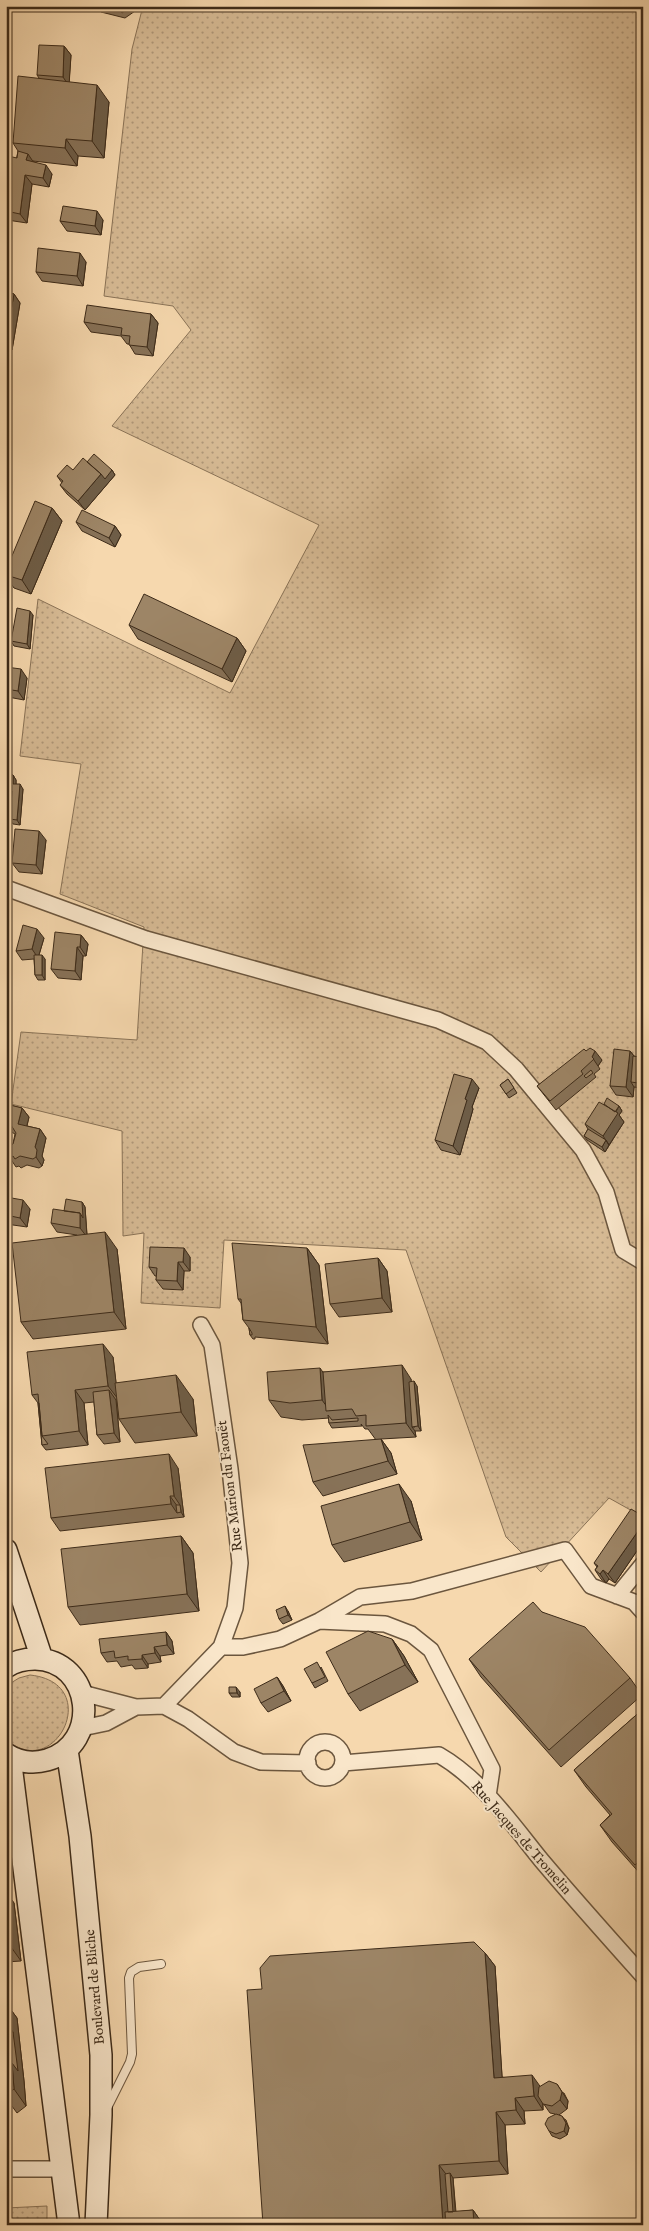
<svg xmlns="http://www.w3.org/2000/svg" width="649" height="2231" font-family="'IM FELL English',serif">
<defs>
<pattern id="grass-dots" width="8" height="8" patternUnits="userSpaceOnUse" patternTransform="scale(1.25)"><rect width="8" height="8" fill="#d7bb95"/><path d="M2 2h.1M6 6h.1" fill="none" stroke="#b09879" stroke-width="1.8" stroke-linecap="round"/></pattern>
</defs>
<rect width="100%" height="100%" fill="#f6d8ae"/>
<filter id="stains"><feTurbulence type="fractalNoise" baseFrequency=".004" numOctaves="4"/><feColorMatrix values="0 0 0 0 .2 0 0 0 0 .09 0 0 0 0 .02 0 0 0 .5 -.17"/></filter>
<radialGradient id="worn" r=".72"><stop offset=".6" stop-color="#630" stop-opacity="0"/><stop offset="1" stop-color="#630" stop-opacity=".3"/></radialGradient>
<path fill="url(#grass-dots)" stroke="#8a7357" d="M143 6H643V1517L609 1498 541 1572 506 1537 406 1250 224 1240 220 1308 141 1303 144 1233 123 1236 122 1131 11 1104 21 1032 137 1040 144 927 60 894 81 764 20 756 38 599 230 693 319 525 112 426 191 330 173 306 104 296 132 49Z
M30 1675C105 1683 55 1784 6 1739V1686L19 1678Z
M47 2206V2225H6V2208Z"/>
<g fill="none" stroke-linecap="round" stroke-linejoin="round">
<g stroke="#6b563e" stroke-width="10">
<path id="lane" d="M107 2108 130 2062 132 2054 129 1978 131 1972 139 1967 161 1964"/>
</g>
<g stroke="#6b563e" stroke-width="18">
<path id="street" d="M6 888 146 939 438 1020 487 1042 516 1069 583 1150 606 1192 623 1250 643 1262
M617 1596 643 1564
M319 1621 385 1624 411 1634 431 1650 492 1769 488 1796
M221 1647H243L280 1639 319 1621 360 1597 412 1591 565 1550 591 1586 634 1602 643 1612
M82 1693 136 1707 164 1706 221 1647 235 1608 240 1563 230 1469 212 1345 201 1325
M164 1706 188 1719 234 1752 261 1762 308 1763
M82 1728 106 1723 136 1707
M307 1760a18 18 0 1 1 36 0a18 18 0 1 1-36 0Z
M343 1763 439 1755C481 1779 512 1824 542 1861 575 1900 609 1938 643 1976
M6 2169H63"/>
</g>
<g stroke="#3d2b19" stroke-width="24">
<path id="secondary" d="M6 1550 42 1659
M6 1667C15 1661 25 1659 35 1659 93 1660 102 1744 47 1760 33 1764 18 1762 6 1754
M67 1750 80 1836 101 2055V2115L96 2225
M10 1757 69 2225"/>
</g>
<use href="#lane" stroke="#f9e6ca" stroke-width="8"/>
<use href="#street" stroke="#f9e6ca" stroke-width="15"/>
<use href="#secondary" stroke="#f9e6ca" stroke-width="21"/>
</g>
<path fill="#877258" stroke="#3d2b19" d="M96 6H139L138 9 125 18 101 12Z
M64 46 71 55 69 82 109 102 104 158 78 156 77 166 33 161 52 174 49 187 32 184 27 223 7 220 6 211 18 151 13 143 39 78 37 75Z
M103 220 101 235 67 231 60 221Z
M86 262 83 286 42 281 36 272Z
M6 292 14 294 20 303 12 350 6 349Z
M151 314 158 323 153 356 135 354 129 344H127L121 336 91 332 84 322Z
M87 462 112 470 115 475 85 510 67 494 60 485 62 483 57 476 73 470Z
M52 508 62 521 31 594 14 588 6 577V575Z
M76 522 115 526 121 535 115 547 82 531Z
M33 615 30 649 14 646 11 641Z
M129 625 237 638 246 651 232 682 138 639Z
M6 667 27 678 24 700 8 697 6 695Z
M6 774 13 775 16 780V784L23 789 20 825 13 824 10 819 12 795H6Z
M46 840 42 874 19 872 12 863Z
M81 935 88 944 86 956H83L81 980 58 978 51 969Z
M44 938 39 955 45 959V980H38L35 975 34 959 22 960 16 951Z
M586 1051 602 1060 598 1066 600 1069 594 1074 596 1077 556 1110 537 1086Z
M630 1051 634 1056 643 1060V1071L641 1088 634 1087 633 1097 616 1095 610 1086Z
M508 1079 517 1093 509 1098 500 1085Z
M479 1088 472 1107 473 1109 460 1155 441 1150 435 1140Z
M6 1104 22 1108 29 1117 27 1126 40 1129 46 1138 42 1156 44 1160 42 1166 39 1168 27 1165 21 1168 19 1166 16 1167 10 1158 15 1134 6 1129Z
M604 1104 619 1106 622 1111 619 1115 624 1122 605 1152 587 1140 584 1136 588 1129 585 1124Z
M6 1190 9 1194 8 1197 30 1209 27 1227 6 1224Z
M82 1202 85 1207 87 1234 117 1249 126 1329 33 1339 21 1322 77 1235 57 1232 51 1223 64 1211Z
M307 1248 319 1265 328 1344 255 1337V1339H253L250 1335 249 1328 243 1320 241 1303 238 1299Z
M190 1257V1271H184L183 1290 163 1289 156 1280 157 1276H155L149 1267Z
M378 1258 387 1271 392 1312 339 1317 330 1304Z
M113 1357 116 1383 193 1399 197 1436 135 1443 119 1419 117 1399H116L120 1442 104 1444 97 1435 94 1402 84 1403 88 1445 46 1450 42 1445 38 1403 32 1395Z
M323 1372 411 1379V1382L417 1386 421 1431H415L416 1437 381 1439 391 1453 397 1474 323 1496 313 1482 376 1440 368 1429H365L361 1424 362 1426 332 1428 329 1423V1418L302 1420 281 1417 269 1400Z
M178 1468 184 1517 60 1531 51 1518Z
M411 1501 422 1540 344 1562 332 1545Z
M643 1516V1542L615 1583 609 1579 606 1583 601 1579 595 1570 597 1567 594 1563Z
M181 1536 193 1553 199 1611 80 1625 68 1607Z
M288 1611 292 1620 283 1624 279 1619Z
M542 1612 630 1678 642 1695 561 1767 481 1677 469 1659Z
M166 1632 172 1641 174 1654 160 1656 161 1662 148 1664V1668L135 1669 132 1665 121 1667 117 1661 107 1662 101 1653Z
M392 1639 404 1656 418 1682 360 1711 348 1694Z
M321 1667 328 1681 315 1688 312 1683Z
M277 1677 283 1686 291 1701 268 1712 261 1703Z
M240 1692V1697H232L229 1693Z
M643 1709V1877L612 1842 600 1825 610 1815 586 1787 574 1770Z
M6 1892 14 1903 21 1961 6 1962Z
M485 1953 495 1966 502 2077 540 2087 564 2093 568 2101 567 2109 559 2115 566 2120 569 2128 567 2135 560 2139 552 2136 549 2131 555 2114 550 2113 543 2103V2110L524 2111 525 2124 505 2125 508 2174 453 2178 456 2212 473 2210 480 2220 263 2225 262 1989Z
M6 2003 17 2018 24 2081 26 2106 17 2113 6 2098Z"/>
<path fill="#6e5d47" stroke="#3d2b19" d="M117 6H125L122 13Z
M64 46 71 55 69 86 63 77Z
M97 85 109 102 104 158 92 141Z
M66 139 78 156 77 166 65 148Z
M28 154 34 163 26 160Z
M46 165 52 174 49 187 43 178Z
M25 175 32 184 27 223 20 214Z
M97 211 103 220 101 235 95 226Z
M80 253 86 262 83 286 77 276Z
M14 294 20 303 12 350 6 341V338Z
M151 314 158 323 153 356 147 347Z
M6 351 11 358 7 383 6 382Z
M112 470 115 475 85 510 78 501 101 474Z
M52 508 62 521 31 594 22 580Z
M115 526 121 535 115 547 109 538Z
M30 611 33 615 30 649 27 644Z
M237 638 246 651 232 682 222 669Z
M21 669 27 678 24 700 18 691Z
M13 775 16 780V788L13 784Z
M20 784 23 789 20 825 17 820Z
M39 831 46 840 42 874 36 865Z
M6 864 8 866 7 877H6Z
M37 929 44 938 38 958 32 949Z
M81 935 88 944 86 956 80 947Z
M77 947 83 956 81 980 75 971Z
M42 955 45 959V980L42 975Z
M595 1051 602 1060 598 1066 592 1057Z
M630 1051 637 1060 631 1082 634 1087 633 1097 626 1087Z
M640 1057 643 1060V1071L641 1088 638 1083Z
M472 1079 479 1088 472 1107 473 1109 460 1155 453 1146 465 1099Z
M619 1106 622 1111 619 1115 624 1122 609 1145 603 1136Z
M22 1108 29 1117 25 1133 18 1124Z
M40 1129 46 1138 42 1156 44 1160 42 1166 36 1157 35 1147Z
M606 1140 609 1145 605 1152 602 1147Z
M6 1190 9 1194 7 1205H6Z
M23 1200 30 1209 27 1227 20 1218Z
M82 1202 85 1207 87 1237 80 1228V1213Z
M105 1232 117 1249 126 1329 114 1312Z
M184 1248 190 1257V1271L183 1262Z
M307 1248 319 1265 328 1344 316 1327Z
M378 1258 387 1271 392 1312 382 1298Z
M178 1262 184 1271 183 1290 177 1281Z
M103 1344 113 1357 118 1399 108 1386Z
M402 1365 411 1379 415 1427H412L415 1431 416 1437 406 1423Z
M320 1368 332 1385 330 1411 322 1400Z
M176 1375 193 1399 197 1436 181 1412Z
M414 1381 417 1386 421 1431 418 1426Z
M75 1390 84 1403 88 1445 79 1431Z
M109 1390 116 1400 120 1442 114 1433Z
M381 1439 391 1453 397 1474 388 1461Z
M169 1454 178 1468 184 1517 181 1512 180 1505 174 1496Z
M399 1484 411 1501 422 1540 410 1522Z
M170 1496 180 1510 177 1513 171 1504Z
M643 1524V1542L615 1583 608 1574Z
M181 1536 193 1553 199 1611 187 1594Z
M603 1570 609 1579 606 1583 600 1574Z
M285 1606 288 1611 292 1620 288 1615Z
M166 1632 172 1641 174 1654 167 1645Z
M392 1639 404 1656 418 1682 405 1665Z
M154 1647 160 1656 161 1662 155 1653Z
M142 1655 148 1664V1668L142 1659Z
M277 1677 283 1686 291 1701 284 1691Z
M236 1687 240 1692V1697L237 1693Z
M6 1892 14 1903 21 1961 11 1947 6 1904Z
M485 1953 495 1966 503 2091 494 2078Z
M6 2003 17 2018 24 2081 26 2106 14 2089 12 2063 13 2032 8 2024 6 2012Z
M532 2075 542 2089 543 2110 534 2096Z
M557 2084 568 2101 567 2109 560 2100Z
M515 2098 524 2111 525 2124 516 2110Z
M496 2112 505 2125 508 2174 499 2161Z
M562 2116 569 2128 567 2135 564 2131Z
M439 2165 449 2178 452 2225H443Z
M450 2173 453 2178 456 2221 453 2216Z
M473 2210 480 2220V2225H474Z"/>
<path fill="#9d8566" stroke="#3d2b19" d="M123 6H132L122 13Z
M39 45 64 46 63 77 37 75Z
M18 76 97 85 92 141 66 139 65 148 13 143Z
M18 151 28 154 26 160 46 165 43 178 25 175 20 214 6 211V168L8 156 17 158Z
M63 206 97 211 95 226 60 221Z
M38 248 80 253 77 276 36 272Z
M6 292 14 294 6 338Z
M87 305 151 314 147 347 129 345 130 336 121 335 122 328 84 322Z
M94 454 112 470 105 479 101 474 87 462Z
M83 458 101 474 78 501 60 485 63 481 57 476 67 465 73 470Z
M35 501 52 508 22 580 6 575V570Z
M82 510 115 526 109 538 76 522Z
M144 594 237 638 222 669 129 625Z
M17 608 30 611 27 644 11 641Z
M6 667 21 669 18 691 6 689Z
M6 774 13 775V784H20L17 820 10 819 12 791 6 790Z
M15 829 39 831 36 865 12 863Z
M23 925 37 929 32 949 16 951Z
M55 932 81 935 80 947H77L75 971 51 969Z
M34 955H42V975H35Z
M590 1048 595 1051 592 1057 594 1059 581 1071 583 1074 550 1101 537 1086 584 1049 586 1051Z
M614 1049 630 1051 626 1087 610 1086Z
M633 1056 640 1057 638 1083 631 1082Z
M591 1070 593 1073 586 1078 584 1076Z
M454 1074 472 1079 465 1099 467 1100 453 1146 435 1140Z
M508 1079 514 1088 506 1094 500 1085Z
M607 1098 619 1106 615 1112 604 1104Z
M599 1102 618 1113 603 1136 585 1124Z
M6 1104 22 1108 18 1124 40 1129 35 1147 37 1150 36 1157 33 1159 20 1156 15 1159 13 1156 10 1158 6 1152V1148L13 1144 16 1133 11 1125 6 1123Z
M588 1129 606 1140 602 1147 584 1136Z
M6 1197 23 1200 20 1218 6 1215Z
M66 1199 82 1202 83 1218 80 1213 64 1211Z
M53 1209 80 1213V1228L51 1223Z
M105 1232 114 1312 21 1322 12 1243Z
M232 1243 307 1248 316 1327 243 1320 241 1299H238Z
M150 1247 184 1248 183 1262H178L177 1281 156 1280 157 1268 149 1267Z
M378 1258 382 1298 330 1304 325 1264Z
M249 1328 252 1333V1335H250Z
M103 1344 108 1386 75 1390 79 1431 42 1436 38 1394 32 1395 27 1352Z
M402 1365 406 1423 366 1426V1415L356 1416 352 1409 326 1411 323 1372Z
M320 1368 322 1400 290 1403 269 1400 267 1372Z
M176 1375 181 1412 119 1419 115 1383Z
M414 1381 418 1426 412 1427 409 1382Z
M109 1390 114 1433 97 1435 93 1392Z
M38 1403H39L42 1436 48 1444 42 1445Z
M328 1415 332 1420 358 1418V1421L329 1423Z
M381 1439 388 1461 313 1482 303 1445Z
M169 1454 174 1496H170L171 1504 51 1518 45 1468Z
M399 1484 410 1522 332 1545 321 1506Z
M176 1505H180L181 1512 177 1513Z
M631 1509 643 1516V1524L608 1574 603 1570 600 1574 595 1570 598 1566 594 1563Z
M181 1536 187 1594 68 1607 61 1549Z
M533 1602 542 1612 585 1627 630 1678 549 1750 469 1659Z
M285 1606 288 1615 279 1619 276 1610Z
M368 1631 392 1639 405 1665 348 1694 326 1652Z
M166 1632 167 1645 154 1647 155 1653 142 1655V1659L128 1660V1656L115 1658 114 1651 101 1653 99 1639Z
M317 1662 325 1677 312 1683 304 1669Z
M277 1677 284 1691 261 1703 254 1689Z
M229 1687H236L237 1693H229Z
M643 1709V1858L635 1865 600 1825 612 1814 574 1770Z
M6 1904 11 1947 6 1948Z
M474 1942 485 1953 494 2078 532 2075 534 2096 515 2098 516 2110 496 2112 499 2161 439 2165 443 2225H263L247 1990 262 1989 260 1968 270 1956Z
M6 2012 8 2024H6Z
M13 2032 18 2071 12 2063 6 2064V2033Z
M12 2063 14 2089 6 2095V2064Z
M549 2081 557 2084 562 2092 560 2100 552 2106 543 2104 538 2096 539 2087Z
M556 2114 562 2116 566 2123 564 2131 556 2134 549 2131 545 2124 548 2118Z
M450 2173 453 2212H448L445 2174Z
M473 2210 474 2225H446L445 2212Z"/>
<g text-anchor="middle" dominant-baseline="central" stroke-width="4" stroke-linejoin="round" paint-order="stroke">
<g font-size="14" fill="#3d2b19" stroke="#f9e6ca">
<text transform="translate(230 1486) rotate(-97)">Rue Marion du Faouët</text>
<text transform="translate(521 1838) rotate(49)">Rue Jacques de Tromelin</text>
<text transform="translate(95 1987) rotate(-95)">Boulevard de Bliche</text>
</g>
</g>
<rect width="649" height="2231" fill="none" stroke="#f6d8ae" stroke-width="25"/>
<rect x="8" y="8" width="634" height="2216" fill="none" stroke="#3d2b19" stroke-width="2.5"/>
<rect x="12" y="12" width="624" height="2206" fill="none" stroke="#3d2b19"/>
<rect width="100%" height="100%" filter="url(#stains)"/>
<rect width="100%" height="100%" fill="url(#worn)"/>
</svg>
